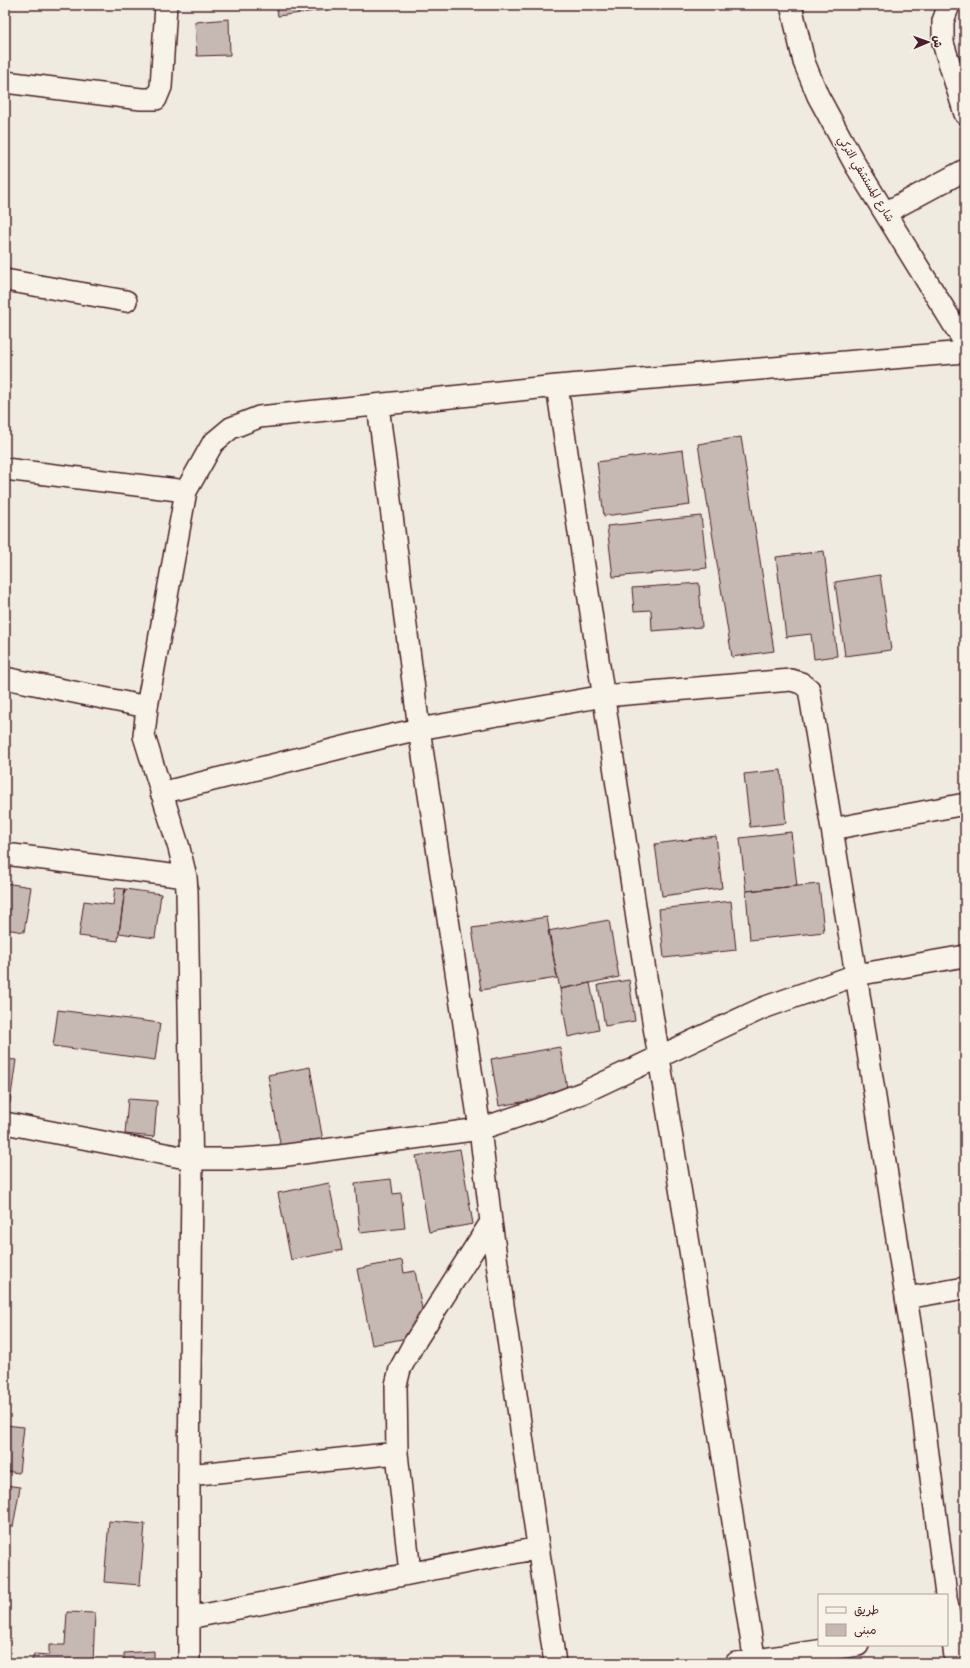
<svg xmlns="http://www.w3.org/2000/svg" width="970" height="1668" font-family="'Shantell Sans','Playpen Sans Arabic',sans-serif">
<rect width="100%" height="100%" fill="#f0ebe0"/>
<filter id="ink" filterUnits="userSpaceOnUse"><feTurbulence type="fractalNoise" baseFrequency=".025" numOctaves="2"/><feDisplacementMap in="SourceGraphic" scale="8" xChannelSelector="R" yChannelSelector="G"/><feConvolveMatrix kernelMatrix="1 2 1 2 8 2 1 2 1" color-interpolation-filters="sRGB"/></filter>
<g filter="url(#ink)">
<path fill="#c6b8b3" stroke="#4a1f2b" d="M276 5H331V9L278 16Z
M229 19 230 55 197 56 195 22Z
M741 437 774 651 732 657 698 444Z
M683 450 690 505 604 516 597 462Z
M701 516 707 568 613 577 607 526Z
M824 551 837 656 814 659 811 634 786 637 776 557Z
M880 575 891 650 845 656 835 582Z
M699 583 702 627 652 631 651 610 634 611 632 588Z
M781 770 786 823 750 827 744 774Z
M791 832 797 886 746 891 740 838Z
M716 836 722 888 662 896 655 844Z
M5 883 31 887 24 932 5 929Z
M819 884 824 932 750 940 746 891Z
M115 888 125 889 118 941 79 936 84 901 113 905Z
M125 889 161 894 155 938 119 933Z
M731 901 736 950 664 958 659 909Z
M547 917 557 978 481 990 472 928Z
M609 920 619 977 560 989 548 931Z
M629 980 635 1021 605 1026 598 985Z
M590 983 599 1030 568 1037 560 989Z
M58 1010 160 1023 155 1060 53 1046Z
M560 1047 568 1094 499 1106 491 1059Z
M5 1059 16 1060 10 1103 5 1102Z
M310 1067 323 1141 281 1149 268 1075Z
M128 1099 157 1101 154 1137 125 1134Z
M460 1149 473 1224 429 1232 416 1156Z
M391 1179 393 1194 401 1193 405 1228 360 1233 355 1183Z
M329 1183 342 1250 291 1260 278 1193Z
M402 1260 404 1273 415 1271 424 1320 414 1322 417 1336 372 1345 357 1269Z
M5 1425 24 1427 19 1473 5 1471Z
M5 1485 20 1487 13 1527 5 1525Z
M109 1521 145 1524 140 1585 104 1582Z
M67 1612 95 1613 93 1663H31L34 1654 49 1655V1645H65Z
M154 1651V1663H124V1653Z"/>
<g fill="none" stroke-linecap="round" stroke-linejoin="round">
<g stroke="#4a1f2b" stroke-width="24">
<path id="street" d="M791 5 804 62 818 96 856 166 965 343
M949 5 943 21V43L965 114
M5 82 141 99H156L161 87 166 5
M885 213 965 170
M5 280 126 301
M557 386 642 952 713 1393 755 1663
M378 405 419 729 480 1129 491 1222 555 1663
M5 469 186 491
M5 678 147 707
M161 793 384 737 419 729 604 696 791 680 801 683 809 689 856 975 917 1368 946 1595
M832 829 965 804
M5 854 186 877
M5 1123 191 1159H240L280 1156 480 1129 537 1110 582 1093 763 1008 856 975 965 956
M906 1298 965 1288
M189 1475 397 1453
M410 1573 397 1453 396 1385 400 1369 413 1345 491 1222
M947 1602 956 1663
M189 1618 538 1548
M189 1663V1475L192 1180 187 891 186 877 179 848 144 736 147 707 186 491 213 443 231 428 259 417 557 386 965 352
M736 1663 858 1645"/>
</g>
<use href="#street" stroke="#f7f3e8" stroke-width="21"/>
</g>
</g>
<g text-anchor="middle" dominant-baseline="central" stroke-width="3" stroke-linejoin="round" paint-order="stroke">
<g font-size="11" fill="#4a1f2b" stroke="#f7f3e8">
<text transform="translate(866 179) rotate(59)">شارع المستشفي التركي</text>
</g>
</g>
<rect width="970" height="1668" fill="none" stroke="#f7f3e8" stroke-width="20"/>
<rect x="10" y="10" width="950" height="1648" fill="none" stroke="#4a1f2b" stroke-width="1.5" filter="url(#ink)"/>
<rect x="818" y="1594" width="130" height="52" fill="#f7f3e8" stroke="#b29e9c"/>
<rect x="826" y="1607" width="20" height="6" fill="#f7f3e8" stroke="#b29e9c"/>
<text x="854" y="1614" font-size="12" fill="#4a1f2b">طريق</text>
<rect x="826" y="1624" width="20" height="12" fill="#c6b8b3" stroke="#b29e9c"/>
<text x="854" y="1634" font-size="12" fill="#4a1f2b">مبنى</text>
<g transform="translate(928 42) rotate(88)" stroke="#f7f3e8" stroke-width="3" paint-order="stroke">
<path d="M0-3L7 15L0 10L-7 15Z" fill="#4a1f2b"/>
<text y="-6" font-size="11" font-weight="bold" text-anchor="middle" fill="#4a1f2b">ش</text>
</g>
</svg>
